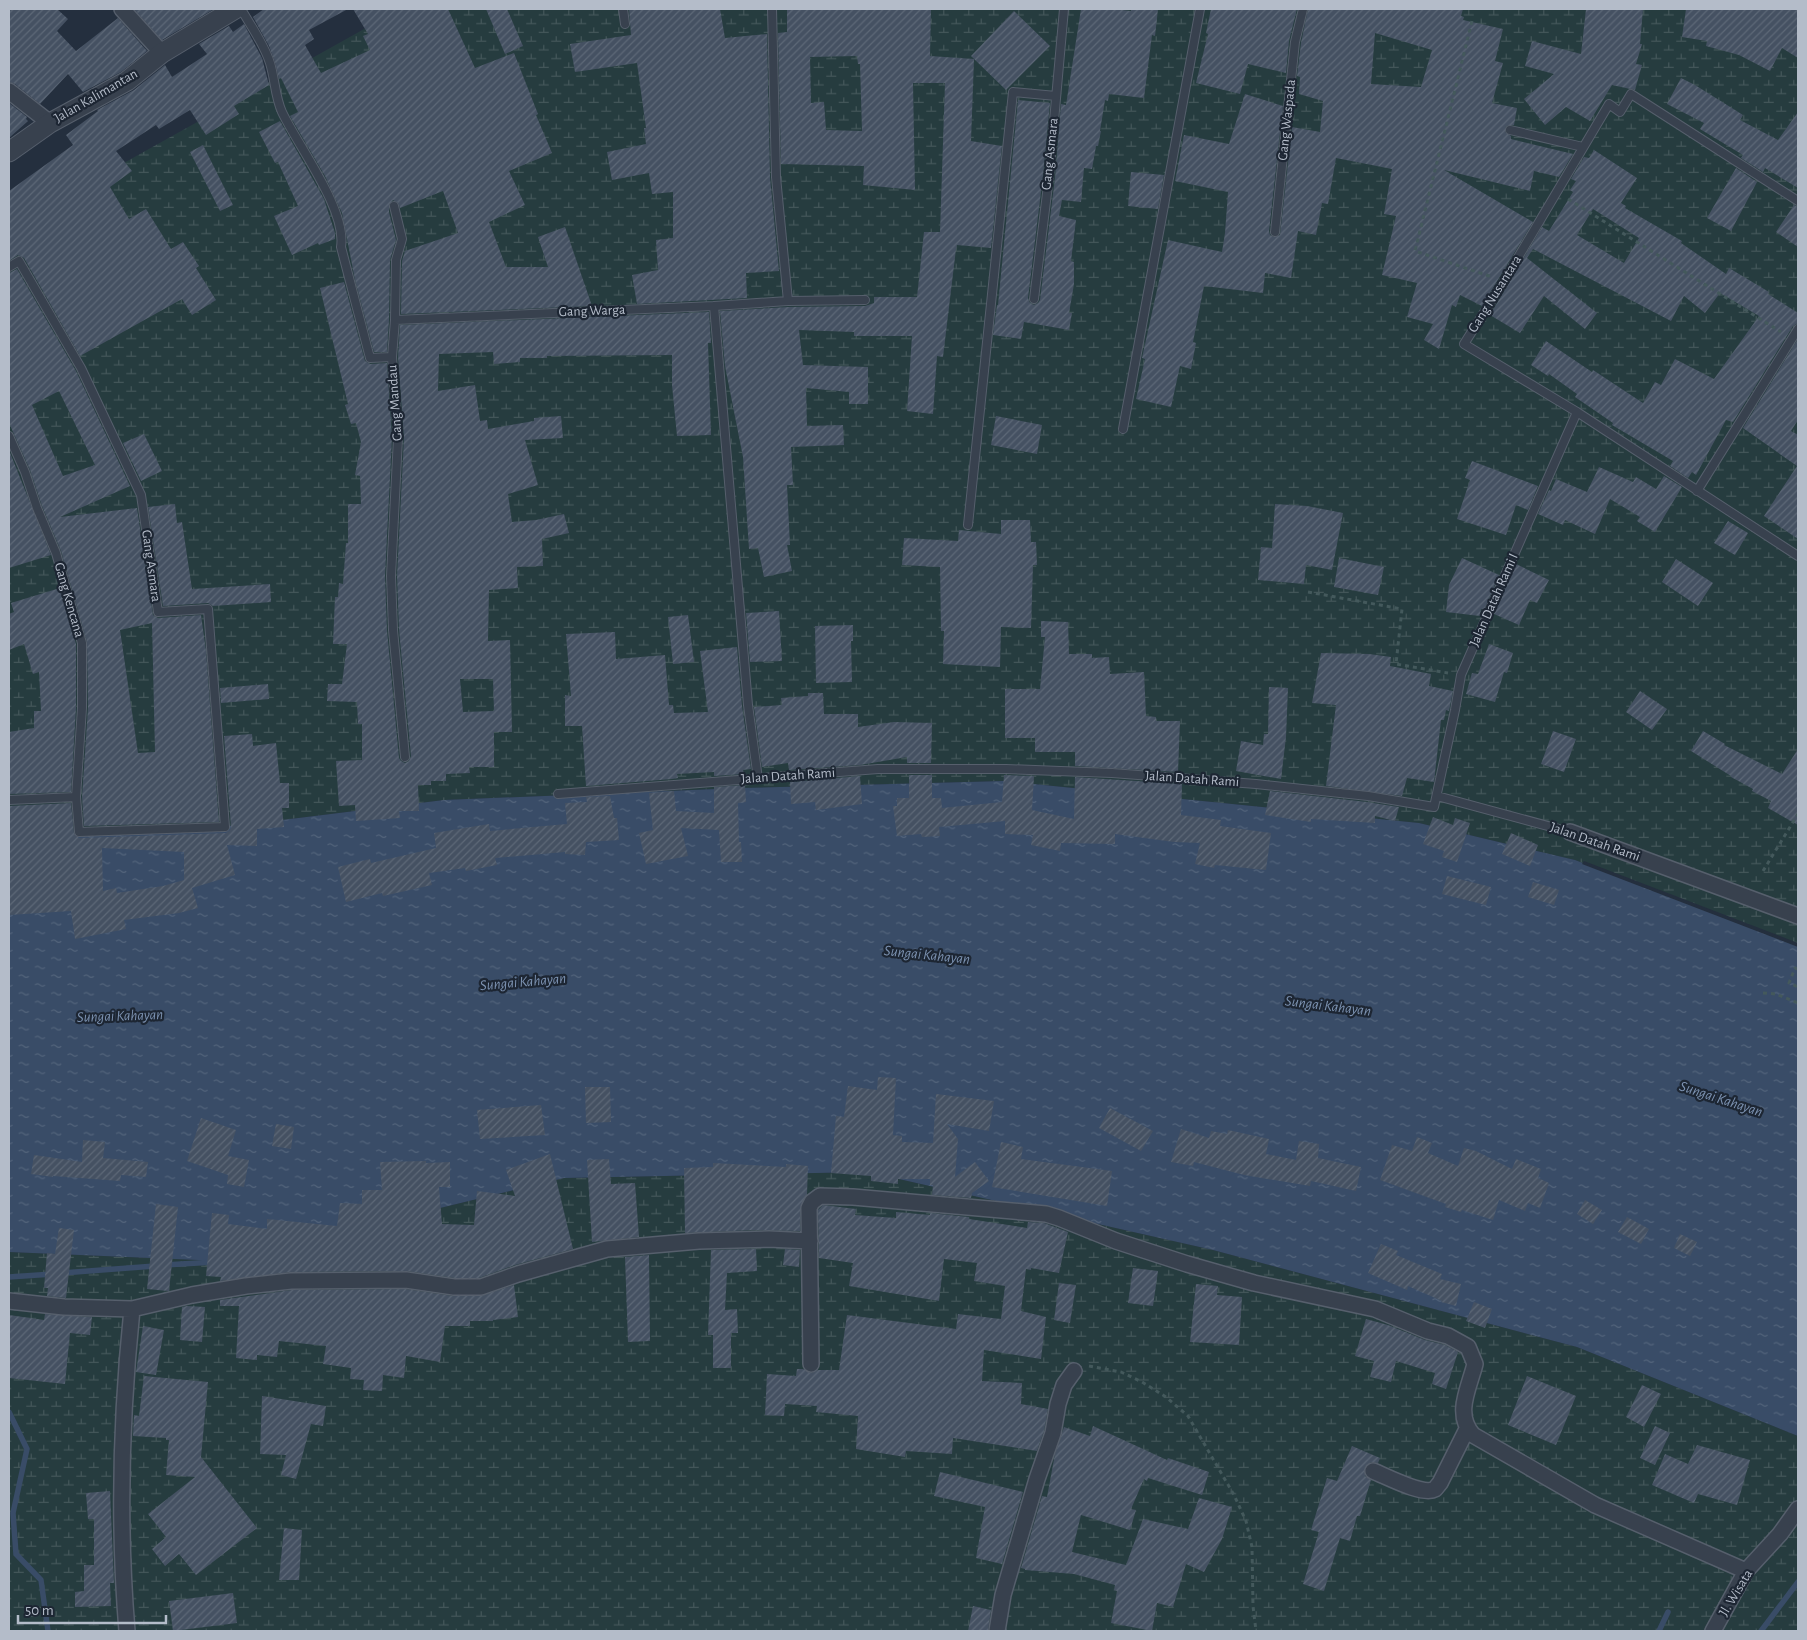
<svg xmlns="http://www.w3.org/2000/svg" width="1807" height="1640" font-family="'Alegreya Sans',sans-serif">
<defs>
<pattern id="wetland-marsh" width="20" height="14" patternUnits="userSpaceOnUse" patternTransform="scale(1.25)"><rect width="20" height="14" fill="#263c3f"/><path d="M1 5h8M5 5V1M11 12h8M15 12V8" fill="none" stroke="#435659"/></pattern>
<pattern id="water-ripples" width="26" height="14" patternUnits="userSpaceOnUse" patternTransform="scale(1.25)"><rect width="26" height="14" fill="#394c67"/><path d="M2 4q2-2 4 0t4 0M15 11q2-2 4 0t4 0" fill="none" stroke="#53647b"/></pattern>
<pattern id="building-hatch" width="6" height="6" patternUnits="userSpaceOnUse" patternTransform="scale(1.25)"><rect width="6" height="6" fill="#455162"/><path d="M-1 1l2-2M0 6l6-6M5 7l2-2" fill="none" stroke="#5d6877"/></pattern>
</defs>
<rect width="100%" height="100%" fill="#242f3e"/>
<path fill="url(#wetland-marsh)" d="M400 9H1798V946L1575 860 1419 823 1004 781 741 788 444 800 242 825 9 841V227Z
M868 1172 1213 1250 1577 1347 1798 1436V1631H9V1252L222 1261 564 1178Z"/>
<path fill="url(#water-ripples)" d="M1004 781 1419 823 1575 860 1798 946V1436L1577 1347 1213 1250 868 1172 564 1178 222 1261 9 1252V841L242 825 444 800 741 788Z"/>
<path fill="#242f3e" d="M1584 861 1798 943V947L1582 864Z"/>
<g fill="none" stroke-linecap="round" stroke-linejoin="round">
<path stroke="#394c67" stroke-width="5.5" d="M164 1265 215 1262
M62 1273 155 1266
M9 1277 53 1274
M9 1412 27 1449 13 1513 16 1554 41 1580 48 1631
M1659 1631 1668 1612
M1761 1631 1798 1582"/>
</g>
<path fill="url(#building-hatch)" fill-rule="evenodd" d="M9 9H57L68 19 57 31 76 51 118 18 147 51 121 72 83 92 68 74 40 104 15 84 9 82Z
M134 9H214L162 40Z
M264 9H348L309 30 314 39 305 45 321 73 370 50 363 36 368 34 353 9H448L475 68 514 53 538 114 536 115 552 153 509 171 525 205 489 222 506 267H548L538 237 565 227 592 306 401 314 402 261 405 251 458 233 443 191 400 208 398 203 393 200 389 205V212L396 240 390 260 389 320 387 352H374L355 280 342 213 325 176 290 116 298 112 281 78 279 79 275 62 269 46 253 17Z
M486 9H507L523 46 505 54Z
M629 9H720L725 38 767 34 770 177 779 271 746 273 747 298 637 304 632 275 658 270 656 240 673 238V192L652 194 649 173 612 180 607 152 646 144 644 128H646L637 63 575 72 570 44 631 35Z
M787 9H931L930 56 974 59 971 141 1002 146 991 248 957 245 956 249 943 357 937 356 933 414 907 411 912 336H854V332L799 330 803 365 868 367V404H849V392L806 388 807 426 843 425 844 445 791 447 793 485H787L790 545H787L792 571 764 577 758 548 749 549 743 457 725 366 720 311 788 307 865 306 874 303V297H917L924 232H940L945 83H913L915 190 863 185 864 166 781 164 778 33 787 32ZM857 56 858 64H860L862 131 826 130 824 102 811 103 810 57Z
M1081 9H1113L1131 11V9H1158L1155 36 1152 35 1144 98 1109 94 1108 101 1105 100 1100 131H1101L1098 146H1096L1092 169 1084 168 1081 202 1062 200 1059 216 1076 220 1071 261 1074 262V284L1069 313H1072L1069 330 1024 322 1021 339 993 335 997 305H998L1018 100 1050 103 1043 176 1028 298 1030 303 1034 305 1038 303 1040 300 1055 178 1061 104 1066 105Z
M1211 9H1297L1289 41 1286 73 1248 64 1240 94 1196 83 1208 34 1206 33Z
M1308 9H1463L1461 16 1464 17 1463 20 1503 29 1495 61 1503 63 1492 103 1517 108 1514 125 1506 126 1505 132 1511 136V139L1573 154 1559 177 1534 171 1530 191 1444 170 1533 222 1482 306 1460 295 1456 307 1452 305 1439 349 1424 340 1433 324 1407 317 1417 283 1382 275 1396 216 1384 214 1392 169 1336 158 1328 204 1322 203 1316 235 1298 231 1291 278 1265 273 1263 293 1204 286 1193 342 1196 343 1191 369 1180 366 1171 407 1136 399 1145 359 1142 358 1168 240 1222 252 1225 233 1228 192 1175 181 1184 135 1229 144 1245 94 1283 106 1269 231 1270 235 1274 237 1280 235 1292 127 1320 132 1323 101 1299 94 1300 77 1297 76 1301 43ZM1375 33 1432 50 1421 87 1371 84Z
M1586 9H1643L1640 44H1642L1636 64 1642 65 1635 90 1612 85 1590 121 1566 107 1545 125 1524 99 1554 74 1525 66 1532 41 1581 54Z
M1686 9H1798V58L1782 48 1770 71 1739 55 1706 46 1707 41 1682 37Z
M1014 11 1050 46 1006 90 971 56Z
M244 24 262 58 269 85 234 106 239 114 206 135 190 110 159 129 156 125 116 151 132 171 110 187 129 219 146 209 171 249 183 242 199 266 196 268 216 300 192 315 182 299 80 356 24 258 18 255 9 261V191L73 145 66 135 98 111 97 110 134 90 165 65 172 77 207 54 199 44 229 26 233 32Z
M1681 78 1695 85 1743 115 1740 120 1778 140 1798 112V188L1765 168 1763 172 1741 158 1743 155 1700 129 1704 123 1667 104Z
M9 103 27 117 26 119 28 121 9 138Z
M280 121 324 199 335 233V239L319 245 318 243 292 255 274 216 298 206 278 162 275 163 259 132Z
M203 145 233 205 220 211 190 152Z
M1594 150 1637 178 1621 203 1626 206 1625 208 1682 241 1681 243 1726 274 1729 268 1769 292 1768 294 1798 313V323L1793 326 1733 422 1726 420 1696 475 1692 472 1688 478 1670 466 1673 461 1612 425 1613 423 1575 397 1577 394 1549 374 1548 376 1531 365 1546 341 1592 372 1593 370 1643 403 1655 382 1661 385 1675 359 1714 379 1759 316 1720 293 1705 313 1684 296 1671 321 1533 249 1527 258 1597 313 1585 329 1544 296 1520 333 1490 315 1542 227 1549 231 1573 192 1570 190 1576 181 1571 179 1584 157 1589 158ZM1593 209 1639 238 1624 263 1577 235Z
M1736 168 1757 182 1731 231 1707 218Z
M1131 172 1164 175 1158 209 1128 206Z
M1794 205 1798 207V247L1776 232Z
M17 269 76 371 130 486 60 517 137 508 153 615 158 618 201 615 206 651 219 822 84 826 82 797 88 708 87 642 61 551 42 506 30 470 9 423V273ZM59 391 95 465 63 476 32 405ZM152 623 155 752 138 753 120 630Z
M344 282 365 361 370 364 387 363 392 438 385 576 387 630 399 758 401 761 405 763 409 761 411 756 399 630 397 576 404 438 398 357 400 325 709 312 711 343H708L711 435 677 436 672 385V355L547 356V358H520V362L494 364 493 352 439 354 438 391 475 385 480 421 487 420 488 429 534 421V418L561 416 563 438 525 440 538 485 508 494 512 522 536 520 564 514 569 533 542 539 543 566 517 567 518 588 489 590 488 641 510 640 512 732H494V767H469L470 773 446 774V781H431V785H418L419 811H399L400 818 356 821 355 805 339 806 336 761 362 760V724H358L357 702 327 701 328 684H342L347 644H333L335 597H338L339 583 343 584 346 543H348V504H361L360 476 355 475 361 442 356 423 351 424 345 405 348 404 320 288ZM460 679H493L494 711 463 712Z
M1798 339V420L1791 431 1798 435V539L1764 516 1797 466 1743 428Z
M996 416 1042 425 1037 454 991 445Z
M144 434 162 471 141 481 123 443Z
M9 450 51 555 9 568Z
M1472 461 1538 486 1528 510 1516 505 1506 535 1457 519 1470 480 1465 478Z
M1599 467 1633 482 1636 477 1656 489 1664 476 1682 487 1655 532 1637 521 1640 517 1610 499 1595 534 1565 520 1563 525 1538 514 1549 490 1551 491 1556 479 1587 492Z
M175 504 177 523 182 522 192 589 270 584 271 602 213 606 208 603 163 606 148 507Z
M1275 504 1307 506 1343 513 1332 570 1306 565 1304 584 1258 580 1261 547 1272 548Z
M1001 520H1030L1031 542H1036L1037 565H1033L1031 628 1001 627 1000 667 943 664 944 631H941L940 567 902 565 904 538 958 541 959 530 1001 534Z
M1728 521 1748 533 1735 555 1714 543Z
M1339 558 1384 567 1378 595 1334 587Z
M1462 558 1499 575 1484 610 1481 609 1480 616 1446 612 1449 585Z
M1676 559 1713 583 1698 606 1662 582Z
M1516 564 1549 580 1537 603 1530 600 1519 625 1494 614Z
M60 588 76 644V708L71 792 9 794V732L34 728V711H41L39 672 33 674 24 644 9 650V614L14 612 11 603Z
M779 611 782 661 750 662 746 613Z
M688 615 694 662 673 664 668 617Z
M1041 621 1068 622 1069 654H1092V658L1109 657 1110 674 1144 672 1146 716 1156 717V721H1180L1178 772 1075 766V752H1035V738H1005V689H1040L1045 637H1041Z
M853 625V641H851L852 682 816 683 815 626Z
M615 632 616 659 665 655 669 705H673L674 713 708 712 700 651 737 647 742 706 751 769 743 770 744 774 714 776V772L677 774 678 778 672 779 586 786 582 726H565V695L571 696 566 634Z
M1489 644 1513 653 1507 673 1504 672 1495 702 1466 694 1472 673 1478 674Z
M1321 653 1369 654 1391 657 1390 666 1431 674 1429 686 1453 691 1449 711 1446 710 1444 720H1441L1434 782 1407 778 1402 796 1326 786 1336 705 1312 703Z
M268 684 269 699 221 703 220 688Z
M1269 687 1288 688 1286 737 1281 779 1236 771 1241 741 1263 745 1264 734H1268Z
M1640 691 1667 709 1652 730 1626 712Z
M808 693H823L824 714H858V727L894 722 932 723 931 763H907V757L860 765 789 770 788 763 762 767 754 707 782 705 781 698 808 696Z
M1553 731 1576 739 1564 772 1541 764Z
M1703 731 1725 744 1724 745 1782 774 1798 749V825L1768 808 1771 801 1752 791 1753 789 1731 777V776L1691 751Z
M252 734 253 746 276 743 280 783H289V808H282L284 827 257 829V846L227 845 235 875 192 888 198 908 179 913 124 920 126 929 75 939 71 911 9 915V806L71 803 74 833 79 838 226 833 230 830 231 827 224 736ZM102 848 184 852V880L163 886 117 893 116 888 103 891Z
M909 775H932V798H941L942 808 1002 802 1004 775 1034 776 1032 810 1074 819 1075 777 1182 784 1181 815 1221 820 1220 826 1271 833 1266 870 1215 865 1214 868 1195 864 1200 843 1174 842 1115 834V844L1061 843 1060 851 1031 845 1033 835 1005 834V821L939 827 940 836 922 837 921 834 897 836 893 806H897V798H909Z
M860 776 862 804 816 810 815 802 791 804 790 782Z
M745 785 746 802 738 803 739 842H741L742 862H721L719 830 681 828 688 856 646 864 639 833 653 830 649 793 674 791 676 811 714 813V787Z
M1270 791 1367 802 1399 807 1395 821 1375 816V823L1311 819V822L1265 815Z
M610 796 614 818H617L619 840 586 842 585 855 565 854V852L495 858 497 865 466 871 465 868 429 873 432 885 383 896 382 893 346 902 338 867 370 859 371 863 436 848 434 833 489 824 490 831 567 824 565 803 587 802 586 797Z
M1433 817 1453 825 1455 818 1470 823 1457 862 1442 857 1444 851 1423 844Z
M1511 833 1538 845 1530 866 1502 854Z
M1447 876 1491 887 1486 905 1442 894Z
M1533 882 1559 890 1554 905 1528 897Z
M878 1077 896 1078 893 1135 902 1136V1142L933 1143 936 1094 994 1101 989 1131 947 1124 958 1139 955 1177 975 1162 989 1181 972 1193 971 1198 932 1195 933 1185H930V1179H898V1184L871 1181V1176L831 1173 836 1116 844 1117 848 1086 877 1090Z
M585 1087H610L611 1122 586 1123Z
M541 1105 545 1135 480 1139 477 1110Z
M1110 1108 1153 1131 1141 1151 1099 1128Z
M201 1118 236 1130 228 1156 249 1160 244 1187 227 1184 228 1175 187 1161Z
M276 1124 294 1127 291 1149 272 1146Z
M1181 1129 1209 1138 1211 1131 1227 1134 1228 1130 1269 1139 1266 1154 1296 1160 1299 1141 1319 1144 1318 1158 1361 1167 1356 1191 1311 1181 1310 1186 1244 1175 1194 1162 1193 1166 1171 1162Z
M1417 1137 1432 1143 1428 1153 1458 1166 1464 1148 1476 1151 1512 1169 1516 1159 1541 1169 1538 1178 1549 1183 1540 1208 1528 1203 1525 1211 1499 1200 1493 1220 1462 1210 1461 1212 1445 1207 1446 1204 1380 1180 1392 1145 1412 1151Z
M83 1140 105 1142 103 1158 148 1162 146 1177 121 1175 120 1181 53 1176V1177L31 1174 34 1155 82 1162Z
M1001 1142 1023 1147 1021 1159 1112 1171 1107 1206 992 1187Z
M550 1154 573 1249 515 1265 479 1278H455L406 1271 291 1272 220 1281 221 1277 206 1276 212 1213 229 1215 228 1224 267 1229V1219L337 1226 340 1203 362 1204V1190H382L380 1162 426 1161V1163L450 1162V1187H439L442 1224 474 1225 477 1191 515 1196 506 1170Z
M609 1159 611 1184 635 1183 639 1237 592 1242 587 1160Z
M713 1163 786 1167V1164L808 1166 807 1194 800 1208V1231L755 1230 685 1233 684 1168 713 1167Z
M1585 1200 1602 1210 1593 1224 1577 1214Z
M156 1204 178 1207 169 1291H168L147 1289Z
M823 1205 856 1209 855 1215 896 1218V1212L930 1215V1213L969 1217V1219L1027 1228 1028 1222 1044 1223 1068 1232 1059 1273 1031 1268V1270L1026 1269 1021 1311 1046 1317 1041 1359 984 1350 982 1381 1022 1383 1021 1404 1048 1409 1044 1431 1037 1451 953 1438 952 1454 906 1451 905 1457 856 1449 858 1416 816 1412 817 1406 785 1404 784 1416 765 1415 767 1374 796 1376 797 1369H803L811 1373 818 1370H839L847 1315 956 1329 958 1314 1001 1319 1005 1286 974 1281 977 1263 944 1259 939 1301 849 1286 853 1263 819 1258 818 1210Z
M1627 1217 1649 1229 1641 1244 1618 1232Z
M59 1228 74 1230 66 1298 47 1296 48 1288H44L47 1253 55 1254Z
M1680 1234 1697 1242 1690 1256 1674 1248Z
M1381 1244 1398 1251 1396 1255 1442 1274 1440 1279 1461 1284 1456 1306 1441 1302 1442 1301 1408 1286 1407 1290 1368 1273Z
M756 1249 757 1271 727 1273 725 1310 737 1309 738 1333H731V1368H713V1335H708L711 1250Z
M785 1249 800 1250 799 1267 783 1265Z
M649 1255 650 1341 628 1342 625 1257Z
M1133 1268 1158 1271 1153 1306 1128 1303Z
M1059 1283 1076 1285 1070 1323 1054 1320Z
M1196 1284 1218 1286 1217 1295 1242 1297 1239 1345 1190 1342Z
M514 1285 518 1317 493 1320V1321H470V1326H445L440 1362 406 1356 404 1378 383 1375 382 1391 363 1390 364 1380 350 1379 351 1368 323 1364 326 1346 279 1341 277 1357 257 1355V1360L236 1358 239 1306H220V1300L292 1290 405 1289 453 1296H481Z
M1474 1302 1492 1309 1485 1328 1466 1321Z
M187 1306 205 1307 202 1342 180 1340 182 1307Z
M45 1314 92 1317 90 1335 70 1333 65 1384 9 1378V1315L44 1320Z
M1366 1319 1388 1325 1425 1340 1445 1345 1458 1352 1446 1389 1432 1384 1435 1373 1396 1361 1391 1382 1370 1377 1374 1361 1355 1356Z
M143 1326 164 1330 156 1375 136 1372Z
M144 1376 208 1382 201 1457 257 1528 196 1575 179 1554 165 1566 152 1549 166 1537 148 1514 195 1477 166 1475 169 1440H166V1438L133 1436 134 1415 139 1416Z
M1527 1376 1576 1396 1556 1445 1508 1425Z
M1642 1385 1661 1394 1644 1427 1626 1417Z
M262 1396 326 1406 323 1426 311 1424 296 1479 281 1475 286 1455 260 1454Z
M1093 1426 1167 1460 1168 1458 1209 1472 1202 1495 1148 1478 1147 1481 1144 1479 1131 1509 1136 1510 1130 1530 1081 1515 1072 1552 1126 1565 1143 1519 1188 1529 1199 1498 1232 1507 1222 1539 1204 1572 1186 1564 1173 1607 1157 1603 1152 1631 1111 1623 1117 1591 1114 1590 1115 1585 1074 1574 1025 1570V1569L1021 1568 1042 1496 1047 1497 1055 1454 1064 1427 1090 1436Z
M1655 1426 1670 1433 1655 1465 1640 1458Z
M1697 1445 1750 1460 1737 1505 1698 1494 1694 1503 1652 1485 1665 1454 1688 1464Z
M1352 1446 1380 1458 1378 1463 1371 1462 1365 1467V1476L1371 1480 1360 1516H1357L1350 1541 1340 1538 1324 1591 1303 1584 1319 1532 1311 1530 1327 1478 1337 1481Z
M940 1472 1023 1492 1002 1564 976 1558 985 1507 934 1496Z
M110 1491 114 1583H110L111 1606 75 1607V1592L84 1591V1565H94V1519H88L86 1493Z
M284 1528 302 1530 299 1580H279Z
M233 1593 237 1623 173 1631 169 1601Z
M973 1606 991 1610 988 1631H968Z"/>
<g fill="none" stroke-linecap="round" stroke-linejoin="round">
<g stroke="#565f6c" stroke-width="10">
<path id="service" d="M241 9C251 26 264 44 270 63 275 79 275 97 282 112 298 146 347 210 341 247L370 358 392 357
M623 9 625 24
M772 9 776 177 788 301
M1510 130 1583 147
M1798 201 1631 94 1620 112 1609 104 1504 281 1464 344 1577 412 1798 556
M394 206 402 239 396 260 395 320 392 357 398 438 391 576 393 630 405 757
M1275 232 1295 42 1303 9
M9 267 19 261 81 368 141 495 158 612 208 609 225 827 79 832 76 797 82 708V643L56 553 37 508 25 472 9 436
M1034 299 1049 177 1064 9
M714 306 748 705 758 779
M395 320 714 306 788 301 865 300
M1123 429 1200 9
M1697 491 1798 329
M968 525 1013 92 1056 96
M558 794 878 769H1006L1112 773 1256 784 1368 796 1434 807 1455 710 1461 675 1577 412
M1437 796 1570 832
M9 800 76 797"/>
</g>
<g stroke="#565f6c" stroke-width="18">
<path id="minor" d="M122 9 162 53
M9 91 50 123
M1570 832 1798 916
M9 1301 64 1307 132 1309
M811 1364 809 1208 812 1202 820 1196 853 1197 1046 1214 1059 1218 1116 1241 1187 1264 1254 1283 1375 1309 1428 1331 1448 1336 1468 1347 1475 1364C1469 1388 1454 1414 1473 1435L1595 1505 1746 1571
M1373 1471C1386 1476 1423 1496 1435 1489 1436 1488 1439 1484 1440 1483L1467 1429
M127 1631C118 1524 121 1416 132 1309L192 1295 246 1286 291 1281 406 1280 454 1287H481L518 1274 607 1249 699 1241 769 1239 810 1241
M997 1631 1003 1595 1037 1479 1053 1433 1058 1404 1064 1385 1074 1371
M1713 1631 1746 1571 1780 1534 1798 1509"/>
</g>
<g stroke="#565f6c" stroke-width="21">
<path id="tertiary" d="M9 152 50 123 127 81 162 53 235 9"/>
</g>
<path stroke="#44595c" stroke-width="3" stroke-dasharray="4 4" stroke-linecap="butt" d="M1472 21 1415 251 1492 277
M1568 199 1781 332
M1308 592 1402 609 1396 664 1448 673
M1763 871 1798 814
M1798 969 1795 968 1789 983 1798 987
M1763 993 1776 994 1798 1003
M1089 1366 1121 1372 1142 1382 1166 1397 1188 1416 1234 1495 1246 1521 1252 1547 1253 1606 1256 1631"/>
<use href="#service" stroke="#38414e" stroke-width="8"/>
<use href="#minor" stroke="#38414e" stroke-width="15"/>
<use href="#tertiary" stroke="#38414e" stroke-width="19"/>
</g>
<g text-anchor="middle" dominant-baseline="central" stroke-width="4.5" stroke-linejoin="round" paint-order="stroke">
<g font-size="14" fill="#b4bcc9" stroke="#1d2633">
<text transform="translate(96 96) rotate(-30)">Jalan Kalimantan</text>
<text transform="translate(1287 120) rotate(-84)">Gang Waspada</text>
<text transform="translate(1050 154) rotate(-84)">Gang Asmara</text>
<text transform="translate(1495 294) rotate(-58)">Gang Nusantara</text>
<text transform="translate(592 311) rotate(-2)">Gang Warga</text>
<text transform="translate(395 403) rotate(-94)">Gang Mandau</text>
<text transform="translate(151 566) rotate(82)">Gang Asmara</text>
<text transform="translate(69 600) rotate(74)">Gang Kencana</text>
<text transform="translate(1494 600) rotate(-66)">Jalan Datah Rami I</text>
<text transform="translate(788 776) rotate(-4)">Jalan Datah Rami</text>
<text transform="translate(1192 779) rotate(4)">Jalan Datah Rami</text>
<text transform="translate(1595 842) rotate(19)">Jalan Datah Rami</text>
<text transform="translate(1736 1593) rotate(-59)">Jl. Wisata</text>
</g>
<g font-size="15" font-style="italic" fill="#7c92b1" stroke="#1d2633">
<text transform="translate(927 955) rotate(6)">Sungai Kahayan</text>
<text transform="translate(523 982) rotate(-5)">Sungai Kahayan</text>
<text transform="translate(1328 1006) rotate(7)">Sungai Kahayan</text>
<text transform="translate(120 1016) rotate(-2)">Sungai Kahayan</text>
<text transform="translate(1721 1099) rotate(18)">Sungai Kahayan</text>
</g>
</g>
<rect width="1807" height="1640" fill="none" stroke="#b4bcc9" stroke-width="20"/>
<path d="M18 1615v8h148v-8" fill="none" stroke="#b4bcc9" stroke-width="2.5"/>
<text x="25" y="1615" font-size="15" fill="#b4bcc9" stroke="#1d2633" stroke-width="4" paint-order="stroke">50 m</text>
</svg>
